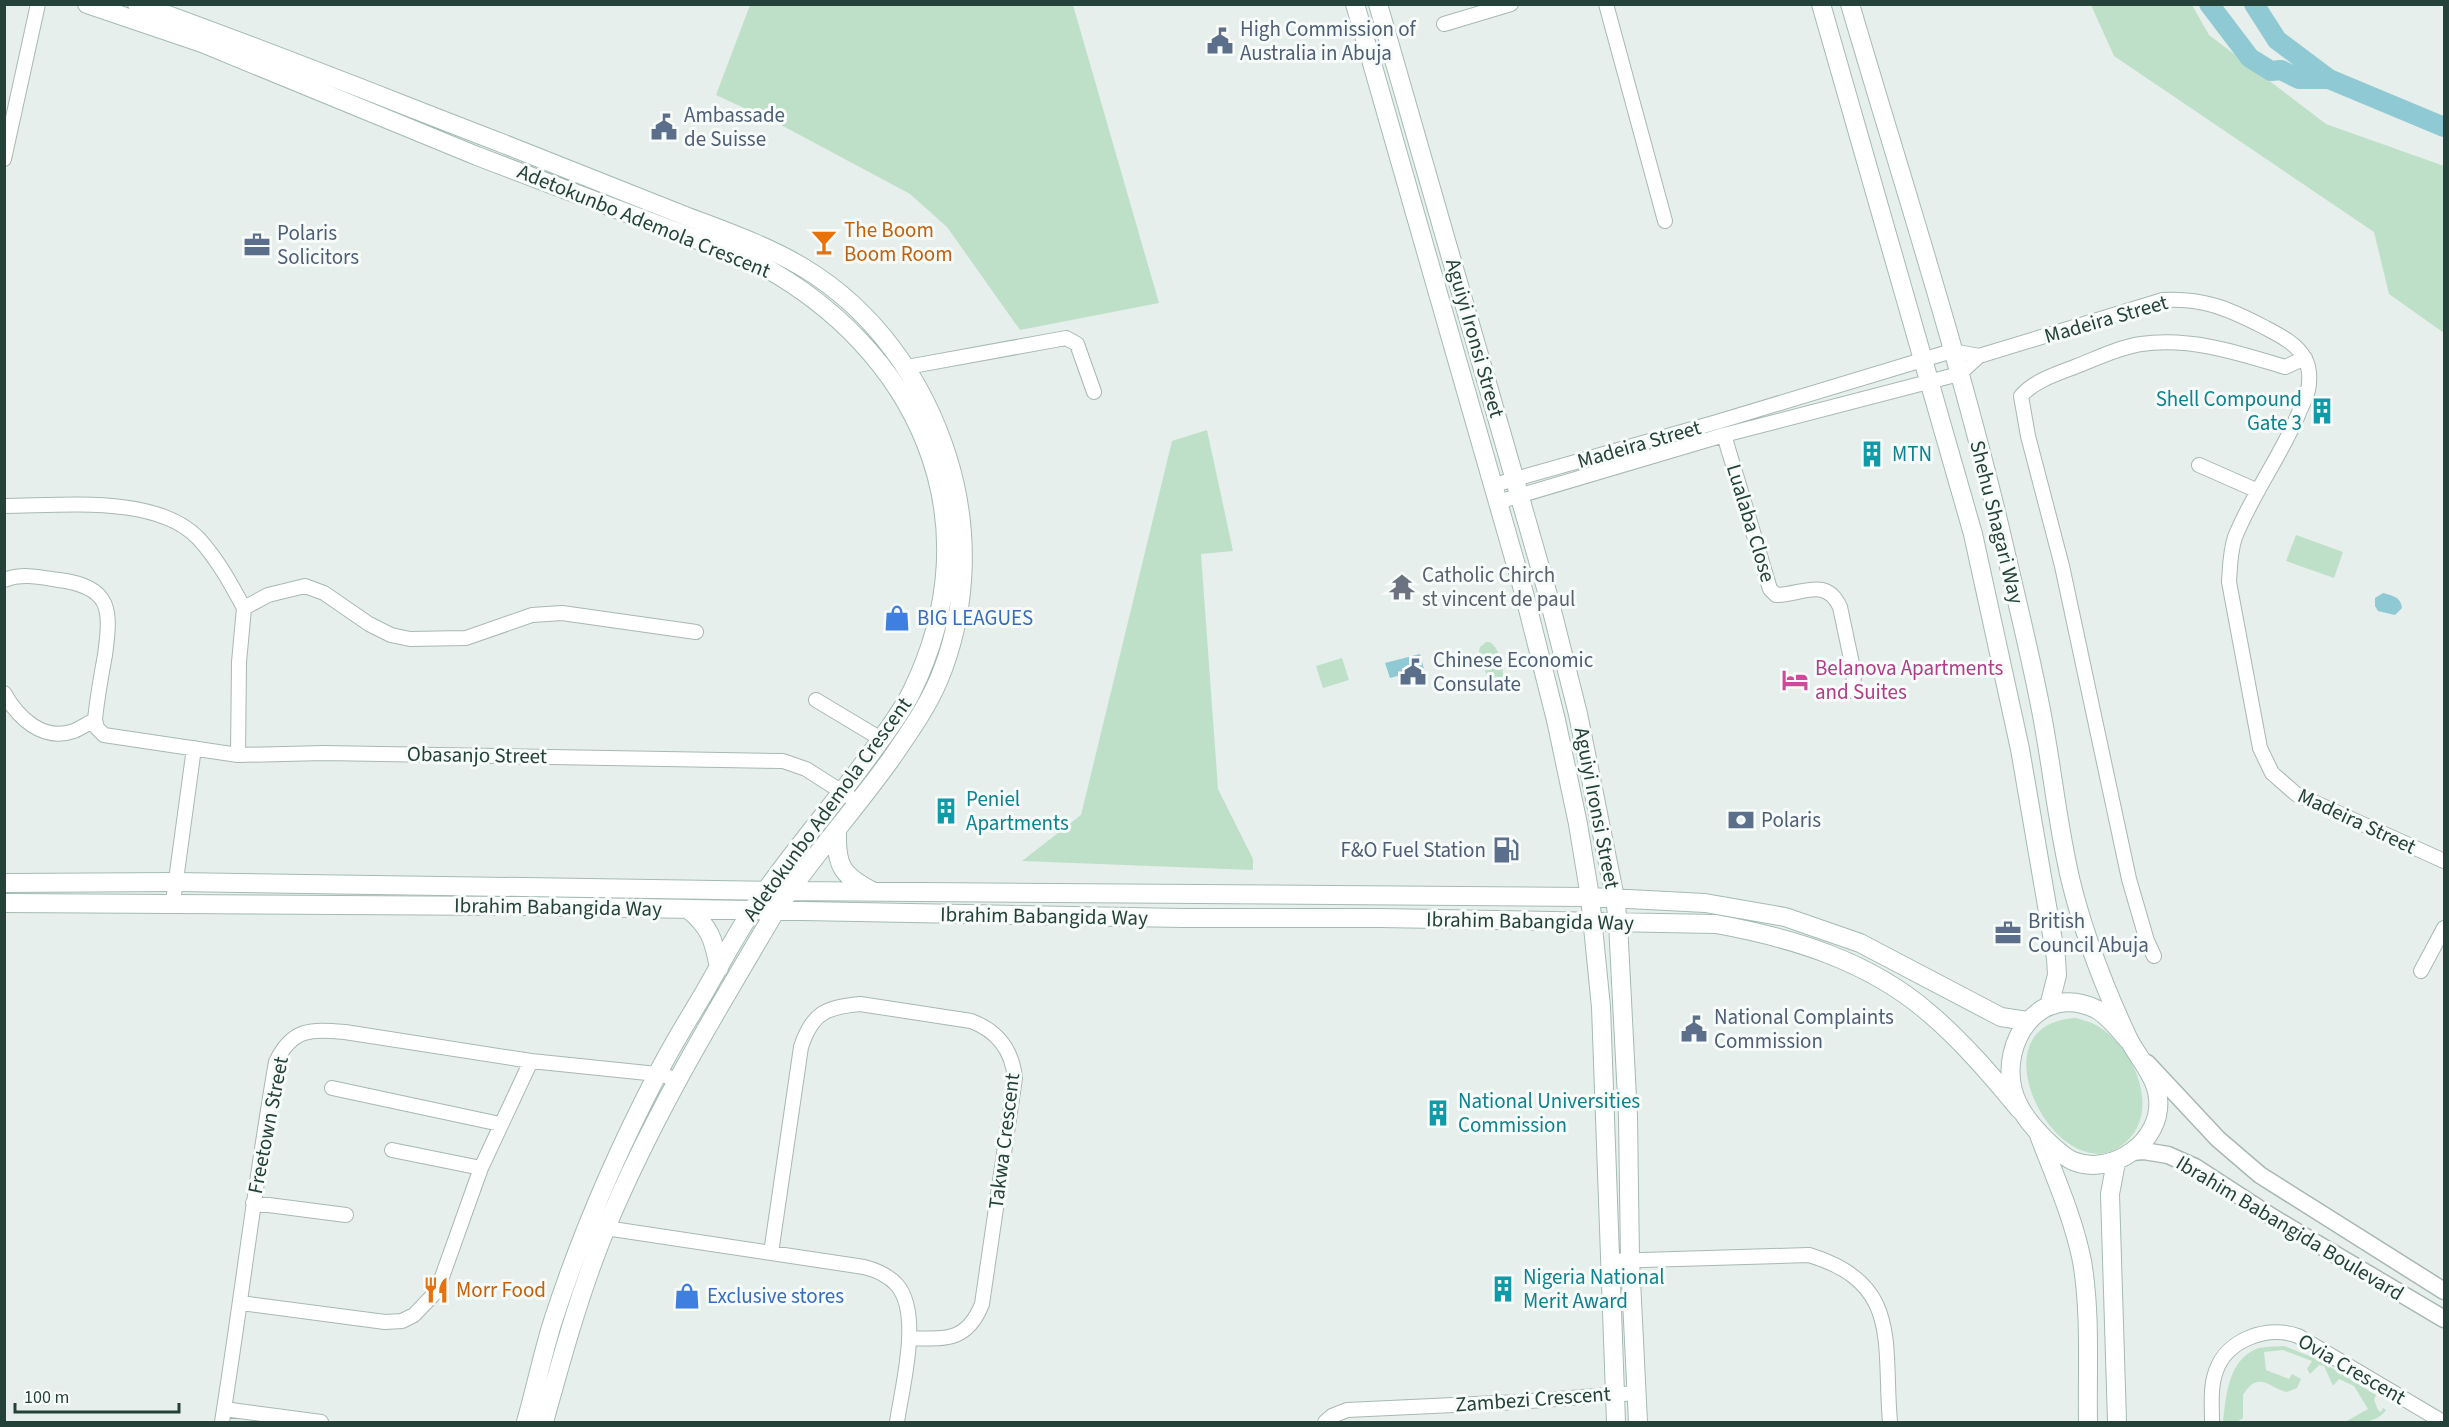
<svg xmlns="http://www.w3.org/2000/svg" width="2449" height="1427" font-family="'Source Sans 3',sans-serif">
<rect width="100%" height="100%" fill="#e6efeb"/>
<path fill="#bfe0c8" d="M750 5H1073L1159 303 1020 330 947 227 910 194 783 126 716 95Z
M2091 5H2192L2209 35 2326 124 2444 166V333L2389 294 2374 232 2114 56Z
M1207 430 1233 551 1201 554 1218 789 1253 859V870L1022 861 1081 815 1172 441Z
M2296 535 2343 552 2334 578 2286 561Z
M1486 642H1490C1499 648 1503 665 1503 676L1497 682 1488 680 1479 651 1480 647Z
M1342 658 1349 680 1323 688 1316 666Z
M2076 1018C2082 1020 2088 1021 2094 1024 2134 1044 2165 1115 2121 1146 2057 1191 1970 1023 2076 1018Z
M2284 1346 2317 1359 2376 1395 2374 1400 2378 1410 2381 1412 2383 1408 2386 1410C2377 1423 2360 1423 2345 1422L2368 1409 2354 1386 2339 1379 2333 1386 2324 1366 2319 1365 2310 1374 2307 1369 2312 1361 2283 1350 2264 1352 2266 1370 2289 1379 2292 1374 2301 1379 2297 1388 2287 1392C2270 1389 2259 1369 2243 1395V1418L2237 1422H2223C2226 1396 2228 1361 2256 1349 2264 1346 2276 1347 2284 1346Z"/>
<path fill="#8ec9d4" d="M2383 593C2393 596 2401 597 2402 608L2395 615 2378 611 2375 606V598Z
M1420 654 1424 669 1390 678 1385 663Z"/>
<g fill="none" stroke-linecap="round" stroke-linejoin="round">
<path stroke="#8ec9d4" stroke-width="20" d="M2209 4 2250 58 2271 71 2281 70 2299 79H2329L2444 127
M2254 4 2277 40 2329 79"/>
<g stroke="#a8b8b2" stroke-width="16">
<path id="minor" d="M1606 4 1665 221
M1444 24 1511 4
M4 159 38 4
M907 367 1066 338 1077 344 1094 392
M1724 435 1770 589 1776 595C1802 595 1826 576 1840 607L1854 673 1853 691
M2199 465 2258 491
M1494 485 1717 422 1952 351 1979 356 2163 300C2203 298 2227 308 2262 326 2277 334 2297 343 2305 359 2310 368 2310 381 2308 390 2306 399 2301 407 2298 415 2280 457 2252 495 2235 537 2230 552 2230 566 2229 582L2260 748 2272 773 2296 794 2444 861
M1498 502 1724 435 1959 374 1979 356
M4 506C61 506 157 494 199 539 218 560 231 584 244 608
M4 580C23 573 39 577 59 580 112 587 111 610 105 655 101 677 97 698 95 720L97 728 104 735 238 755 324 753 783 761 806 769 850 797
M4 693C18 718 43 742 74 731 81 728 88 723 95 720
M816 700 881 739
M238 755 239 662 244 608 268 595 305 586 324 593 369 624 391 635 410 639 466 638 532 615 562 613 696 632
M173 902 194 748
M2154 956 2147 941 2129 879 2062 566 2028 436 2021 396C2035 380 2057 374 2077 366 2097 358 2120 347 2141 344 2191 337 2239 353 2285 367L2305 358
M2421 971 2444 928
M332 1088 500 1124
M392 1150 481 1168
M253 1203 346 1215
M599 1227 864 1267C876 1270 888 1275 897 1285 922 1314 902 1387 897 1422
M771 1253 801 1047C812 1013 826 1007 860 1004L971 1021C998 1031 1012 1050 1015 1078L982 1304C967 1342 945 1339 909 1338
M1610 1261 1809 1255C1902 1283 1883 1343 1890 1422
M241 1303 385 1322 402 1321 414 1315 437 1291 481 1168 531 1061
M224 1409 321 1422
M222 1422C241 1303 255 1182 276 1062 292 1028 311 1029 345 1032L531 1061 657 1074 677 1079
M1325 1422 1332 1416 1347 1410 1518 1402 1636 1393
M2212 1422C2212 1406 2210 1387 2216 1371 2227 1339 2268 1325 2298 1336L2443 1422"/>
</g>
<g stroke="#a8b8b2" stroke-width="19">
<path id="tertiary" d="M2147 1063 2218 1139 2260 1175 2444 1291
M2131 1152 2144 1151 2168 1155 2195 1167 2272 1217 2444 1319"/>
</g>
<g stroke="#a4bbb3" stroke-width="20">
<path id="secondary" d="M87 4 202 43 477 156 753 261C918 347 997 519 911 693 901 713 887 731 874 749 840 797 801 841 767 889 743 921 724 958 704 993 688 1020 671 1047 657 1075 616 1154 579 1240 552 1324 542 1357 535 1390 526 1422
M137 4C261 48 382 97 504 144 563 168 623 191 683 215 724 231 766 245 804 268 875 311 924 381 948 459 969 527 968 602 943 669 931 702 911 730 891 759 854 811 810 859 775 912 714 1015 652 1117 606 1228 580 1291 562 1357 544 1422
M1355 4 1524 593 1556 720 1578 824 1590 897 1601 1007 1616 1422
M1378 4 1548 595 1578 714 1615 898 1618 923 1628 1117 1630 1260 1638 1422
M1821 4 1973 534 2020 749 2056 958 2057 975 2049 1006
M1850 4C1902 181 1960 358 2002 537 2015 593 2029 649 2040 705 2052 764 2057 824 2071 882 2084 935 2104 986 2127 1036 2136 1056 2156 1075 2158 1098 2163 1141 2112 1177 2073 1161 2062 1156 2051 1145 2043 1137 2030 1124 2018 1109 2013 1091 2000 1041 2040 982 2096 1009 2109 1016 2119 1030 2129 1041
M837 831C836 865 841 875 872 891
M4 883 177 882 789 891 1590 897 1705 903 1785 917 1860 943 2001 1017 2027 1021
M4 903 524 906 1183 918H1380L1716 924C1793 938 1869 961 1929 1013 1963 1042 1992 1076 2020 1110
M688 909C710 927 714 940 719 968
M2039 1135C2055 1177 2073 1217 2082 1261 2091 1314 2087 1370 2088 1422
M2116 1162 2110 1194 2117 1422"/>
</g>
<use href="#minor" stroke="#fff" stroke-width="14"/>
<use href="#tertiary" stroke="#fff" stroke-width="16"/>
<use href="#secondary" stroke="#fff" stroke-width="18"/>
</g>
<defs>
<g id="civic-bare" transform="scale(2.07)"><path d="M-.6-6.5H3V-4.5H.6V-3L4-1V1h2V6H-6V1h2V-1L-.6-3ZM-1.2 2.5V6h2.4V2.5Z" fill="#5c6f8a" stroke="#f7fbf9" stroke-width="2.5" paint-order="stroke"/></g>
<g id="bar-bare" transform="scale(2.07)"><path d="M-6-5H6L.8 .8V4.5H3.5V6h-7V4.5H-.8V.8Z" fill="#e8710a" stroke="#f7fbf9" stroke-width="2.5" paint-order="stroke"/></g>
<g id="office-bare" transform="scale(2.07)"><path d="M-6-3h4V-5.5h4V-3h4V5H-6ZM-1-4.5V-3h2v-1.5ZM-6 0V1H6V0Z" fill="#5c6f8a" stroke="#f7fbf9" stroke-width="2.5" paint-order="stroke"/></g>
<g id="building-bare" transform="scale(2.07)"><path d="M-4-6H4V6H1V3H-1V6H-4ZM-2.5-4.3h1.7v1.8h-1.7ZM.8-4.3h1.7v1.8H.8ZM-2.5-1h1.7V.8h-1.7ZM.8-1h1.7V.8H.8Z" fill="#0f9aa8" stroke="#f7fbf9" stroke-width="2.5" paint-order="stroke"/></g>
<g id="temple-bare" transform="scale(2.07)"><path d="M0-6L5-2H3V0L6.5 2.5H4V6H1.5V3h-3V6H-4V2.5H-6.5L-3 0V-2H-5Z" fill="#6b7280" stroke="#f7fbf9" stroke-width="2.5" paint-order="stroke"/></g>
<g id="shop-bare" transform="scale(2.07)"><path d="M-5-2.5h2.3a2.7 3.5 0 0 1 5.4 0H5L5.5 6h-11ZM-1.5-2.5h3a1.5 2.3 0 0 0-3 0Z" fill="#3f7fe0" stroke="#f7fbf9" stroke-width="2.5" paint-order="stroke"/></g>
<g id="hotel-bare" transform="scale(2.07)"><path d="M-6-4.5h1.5V1H6V5H4.5V3h-9V5H-6ZM-4 0a1.8 1.8 0 1 1 3.6 0ZM.5 0V-2.5h3Q6-2.5 6 0Z" fill="#d1479c" stroke="#f7fbf9" stroke-width="2.5" paint-order="stroke"/></g>
<g id="bank-bare" transform="scale(2.07)"><path d="M-6-4H6V4H-6ZM0-2.3a2.3 2.3 0 1 0 0 4.6a2.3 2.3 0 1 0 0-4.6Z" fill="#5c6f8a" stroke="#f7fbf9" stroke-width="2.5" paint-order="stroke"/></g>
<g id="fuel-bare" transform="scale(2.07)"><path d="M-5.5-6h7V0h2V4h1.3V-2.5L3-4.5l.8-.8L6-3V5H2.5V1h-1V6h-7ZM-4.2-4.7v3.2H.2V-4.7Z" fill="#5c6f8a" stroke="#f7fbf9" stroke-width="2.5" paint-order="stroke"/></g>
<g id="restaurant-bare" transform="scale(2.07)"><path d="M-5-6h1v4h1v-4h1v4h1v-4h1v5L-1.5 .5V6h-2V.5L-5-1ZM5-6V6H3V1.5H1.5Q1.5-4 5-6Z" fill="#e8710a" stroke="#f7fbf9" stroke-width="2.5" paint-order="stroke"/></g>
</defs>
<g fill-rule="evenodd">
<use href="#civic-bare" x="1220" y="41"/>
<use href="#civic-bare" x="664" y="127"/>
<use href="#bar-bare" x="824" y="242"/>
<use href="#office-bare" x="257" y="245"/>
<use href="#building-bare" x="2322" y="411"/>
<use href="#building-bare" x="1872" y="454"/>
<use href="#temple-bare" x="1402" y="587"/>
<use href="#shop-bare" x="897" y="618"/>
<use href="#civic-bare" x="1413" y="672"/>
<use href="#hotel-bare" x="1795" y="680"/>
<use href="#building-bare" x="946" y="811"/>
<use href="#bank-bare" x="1741" y="820"/>
<use href="#fuel-bare" x="1506" y="850"/>
<use href="#office-bare" x="2008" y="933"/>
<use href="#civic-bare" x="1694" y="1029"/>
<use href="#building-bare" x="1438" y="1113"/>
<use href="#building-bare" x="1503" y="1289"/>
<use href="#restaurant-bare" x="436" y="1290"/>
<use href="#shop-bare" x="687" y="1296"/>
</g>
<g text-anchor="middle" dominant-baseline="central" stroke-width="6" stroke-linejoin="round" paint-order="stroke">
<g font-size="21" fill="#4e5e75" stroke="#f7fbf9" text-anchor="start">
<text x="1240" y="29">High Commission of<tspan x="1240" dy="24">Australia in Abuja</tspan></text>
<text x="684" y="115">Ambassade<tspan x="684" dy="24">de Suisse</tspan></text>
<text x="277" y="233">Polaris<tspan x="277" dy="24">Solicitors</tspan></text>
<text x="1433" y="660">Chinese Economic<tspan x="1433" dy="24">Consulate</tspan></text>
<text x="1761" y="820">Polaris</text>
<text x="1486" y="850" text-anchor="end">F&amp;O Fuel Station</text>
<text x="2028" y="921">British<tspan x="2028" dy="24">Council Abuja</tspan></text>
<text x="1714" y="1017">National Complaints<tspan x="1714" dy="24">Commission</tspan></text>
</g>
<g font-size="21" fill="#24423a" stroke="#f7fbf9">
<text transform="translate(644 221) rotate(22)">Adetokunbo Ademola Crescent</text>
<text transform="translate(2106 319) rotate(-16)">Madeira Street</text>
<text transform="translate(1475 338) rotate(74)">Aguiyi Ironsi Street</text>
<text transform="translate(1639 444) rotate(-16)">Madeira Street</text>
<text transform="translate(1997 522) rotate(76)">Shehu Shagari Way</text>
<text transform="translate(1751 523) rotate(73)">Lualaba Close</text>
<text transform="translate(477 755) rotate(1)">Obasanjo Street</text>
<text transform="translate(1597 808) rotate(79)">Aguiyi Ironsi Street</text>
<text transform="translate(827 809) rotate(-54)">Adetokunbo Ademola Crescent</text>
<text transform="translate(2357 821) rotate(25)">Madeira Street</text>
<text transform="translate(558 907) rotate(1)">Ibrahim Babangida Way</text>
<text transform="translate(1044 916) rotate(1)">Ibrahim Babangida Way</text>
<text transform="translate(1530 921) rotate(1)">Ibrahim Babangida Way</text>
<text transform="translate(268 1125) rotate(-79)">Freetown Street</text>
<text transform="translate(1004 1141) rotate(-83)">Takwa Crescent</text>
<text transform="translate(2290 1228) rotate(31)">Ibrahim Babangida Boulevard</text>
<text transform="translate(2352 1369) rotate(30)">Ovia Crescent</text>
<text transform="translate(1533 1399) rotate(-4)">Zambezi Crescent</text>
</g>
<g font-size="21" fill="#c56008" stroke="#f7fbf9" text-anchor="start">
<text x="844" y="230">The Boom<tspan x="844" dy="24">Boom Room</tspan></text>
<text x="456" y="1290">Morr Food</text>
</g>
<g font-size="21" fill="#0d838f" stroke="#f7fbf9" text-anchor="start">
<text x="2302" y="399" text-anchor="end">Shell Compound<tspan x="2302" dy="24">Gate 3</tspan></text>
<text x="1892" y="454">MTN</text>
<text x="966" y="799">Peniel<tspan x="966" dy="24">Apartments</tspan></text>
<text x="1458" y="1101">National Universities<tspan x="1458" dy="24">Commission</tspan></text>
<text x="1523" y="1277">Nigeria National<tspan x="1523" dy="24">Merit Award</tspan></text>
</g>
<g font-size="21" fill="#5b616d" stroke="#f7fbf9" text-anchor="start">
<text x="1422" y="575">Catholic Chirch<tspan x="1422" dy="24">st vincent de paul</tspan></text>
</g>
<g font-size="21" fill="#366cbe" stroke="#f7fbf9" text-anchor="start">
<text x="917" y="618">BIG LEAGUES</text>
<text x="707" y="1296">Exclusive stores</text>
</g>
<g font-size="21" fill="#b23c85" stroke="#f7fbf9" text-anchor="start">
<text x="1815" y="668">Belanova Apartments<tspan x="1815" dy="24">and Suites</tspan></text>
</g>
</g>
<rect width="2449" height="1427" fill="none" stroke="#24423a" stroke-width="12"/>
<path d="M15 1403v9h164v-9" fill="none" stroke="#24423a" stroke-width="3"/>
<text x="24" y="1403" font-size="18" fill="#24423a" stroke="#f7fbf9" stroke-width="4.5" paint-order="stroke">100 m</text>
</svg>
